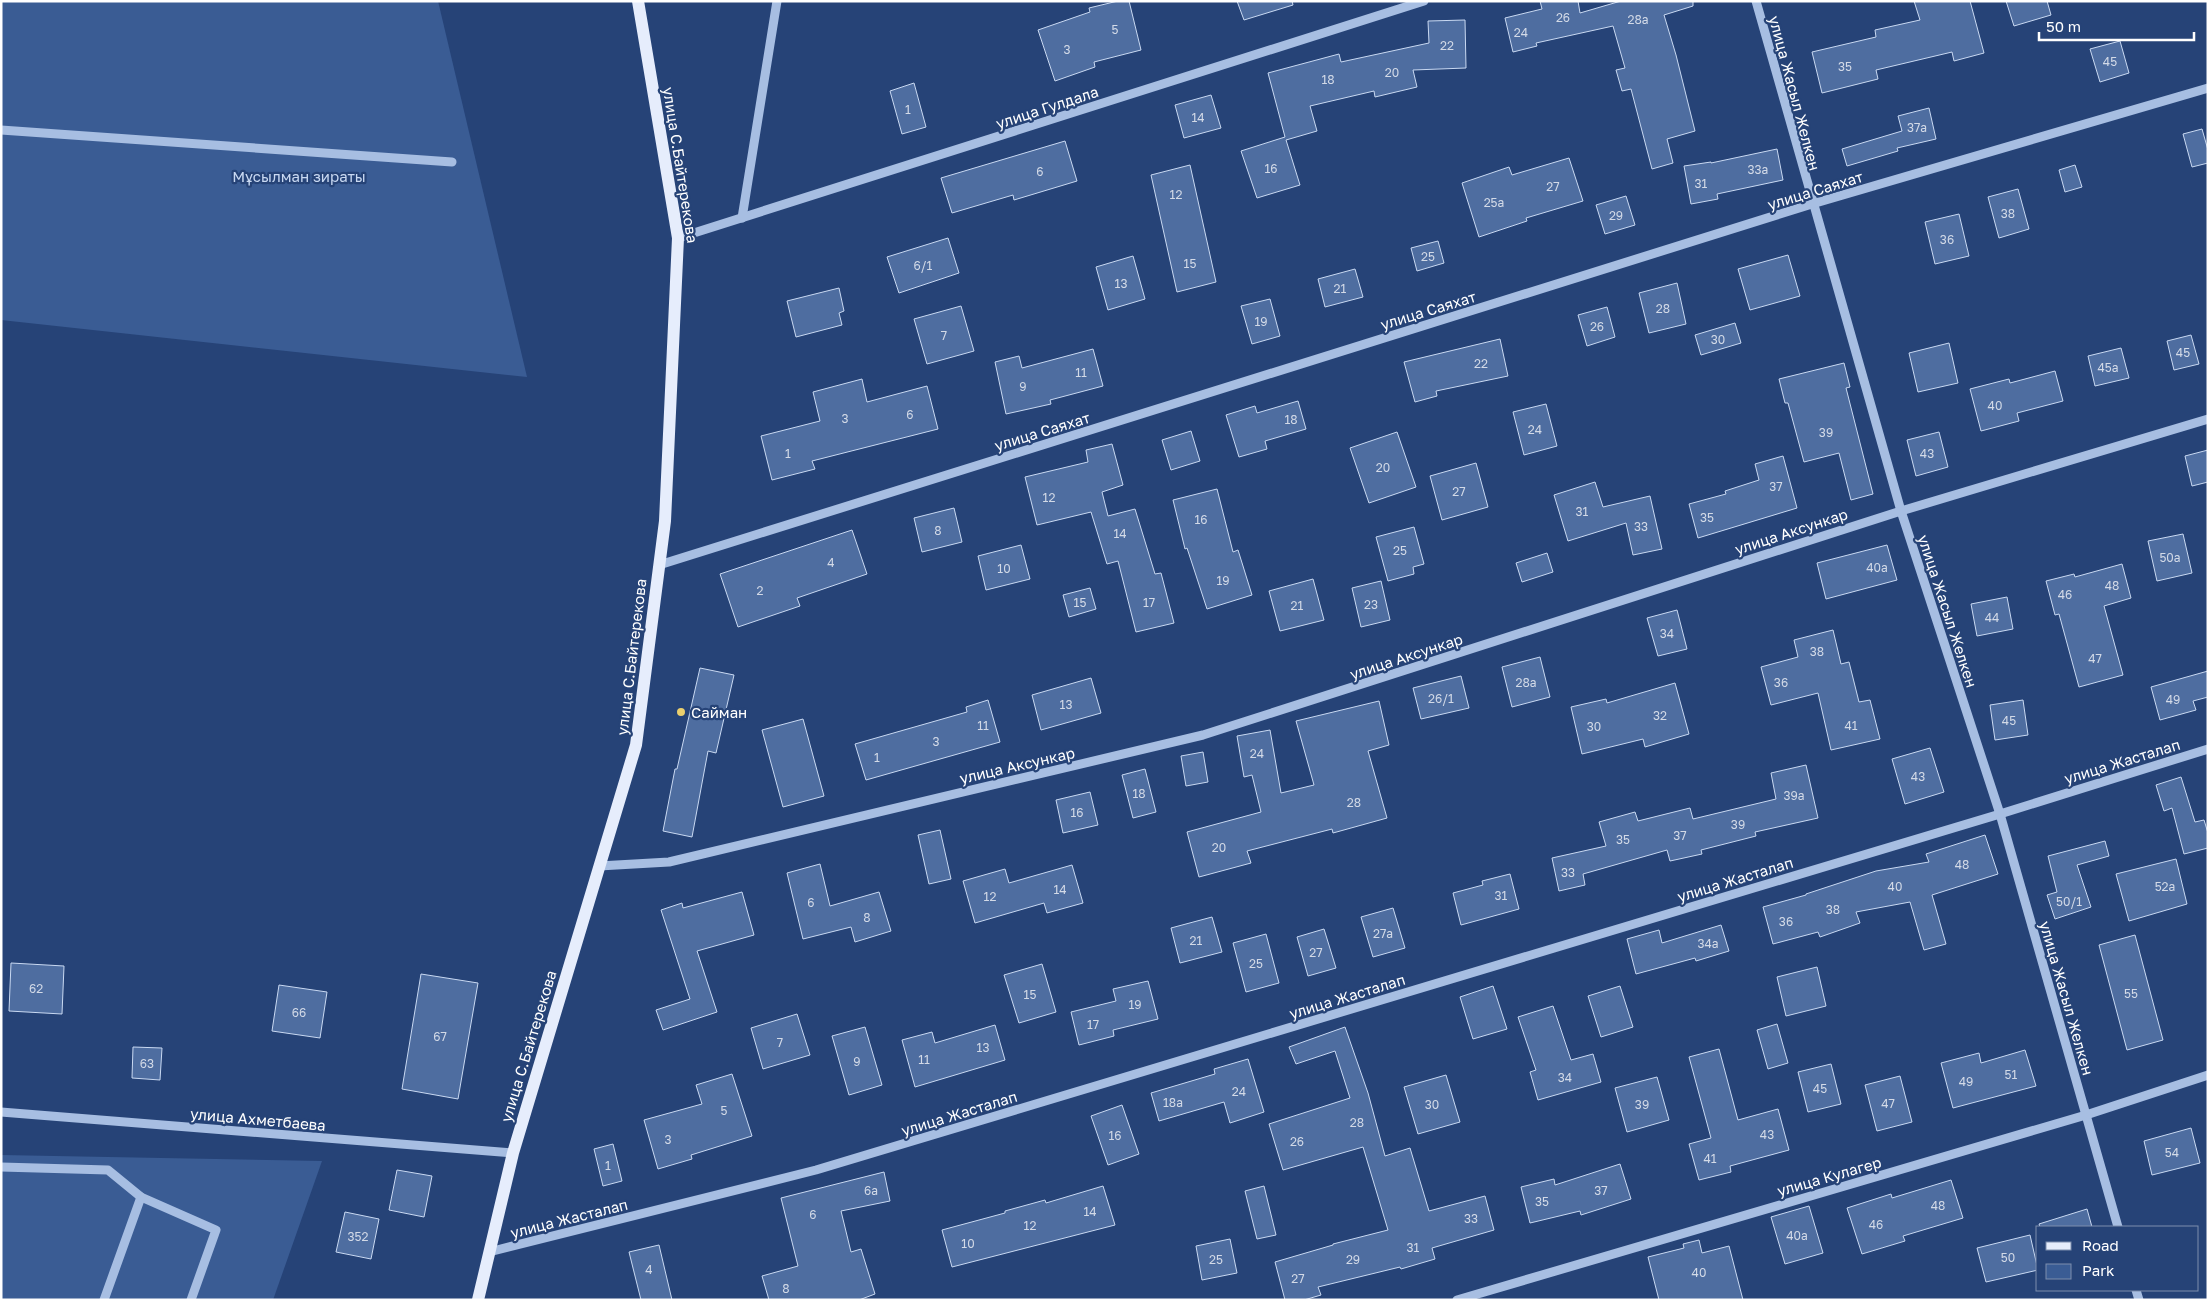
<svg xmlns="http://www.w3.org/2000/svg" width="2209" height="1301" viewBox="0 0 2209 1301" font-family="'Golos Text',sans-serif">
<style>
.green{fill:#3a5c94}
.building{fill:#4e6da0;stroke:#c9d9f2}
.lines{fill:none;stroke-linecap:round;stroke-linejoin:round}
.minor{stroke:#a7bee2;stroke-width:9}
.major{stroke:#e6edfc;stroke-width:12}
.poi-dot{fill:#ebcf6d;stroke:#264377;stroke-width:2}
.labels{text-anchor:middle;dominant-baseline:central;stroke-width:4.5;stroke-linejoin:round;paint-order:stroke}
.number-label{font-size:12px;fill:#d3dae7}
.street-label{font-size:15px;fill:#fff;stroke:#264377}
.park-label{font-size:15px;fill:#c9d9f2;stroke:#264377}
.poi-label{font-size:15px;fill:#fff;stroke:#264377;text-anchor:start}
</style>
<rect width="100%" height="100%" fill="#264377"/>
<g class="green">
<path d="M1 1H438L527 377 1 320Z"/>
<path d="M1 1155 322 1161 273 1300H1Z"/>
</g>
<g class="building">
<path d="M1118 1H1129L1141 50 1094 62 1095 67 1055 81 1038 30 1090 12 1089 8Z"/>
<path d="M1237 1H1292L1293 5 1244 20Z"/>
<path d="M1540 1H1578L1580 13 1621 1H1693V6L1664 15 1676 55 1695 131 1667 139 1673 163 1652 169 1631 89 1622 91 1616 70 1625 68 1613 26 1536 43 1537 46 1513 52 1505 18 1542 9Z"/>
<path d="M1914 1H1970L1984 53 1954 61 1952 52 1876 70 1878 79 1822 93 1812 52 1876 37 1875 30 1920 20Z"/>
<path d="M2006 1H2047L2051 15 2014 26Z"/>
<path d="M1465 20 1466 68 1413 70 1417 87 1375 97 1374 91 1310 106 1317 131 1286 140 1300 185 1257 198 1241 151 1285 137 1268 73 1339 54 1341 62 1429 43 1428 21Z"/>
<path d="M2120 41 2129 73 2100 82 2090 49Z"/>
<path d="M914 83 926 127 902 134 890 91Z"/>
<path d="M1211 95 1221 128 1184 138 1175 105Z"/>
<path d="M1929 108 1936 139 1897 148 1898 151 1847 166 1842 149 1902 131 1898 116Z"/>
<path d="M2202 129 2208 150V163L2192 167 2183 134Z"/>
<path d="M1065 141 1077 181 1014 200 1013 195 952 213 941 178Z"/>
<path d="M1777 149 1783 180 1717 194 1718 199 1691 204 1684 166 1711 162V163Z"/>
<path d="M1569 158 1583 201 1526 218 1527 221 1479 237 1462 183 1509 167 1512 175Z"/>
<path d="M1190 165 1216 282 1177 292 1151 175Z"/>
<path d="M2075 165 2082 187 2065 192 2059 170Z"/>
<path d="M2018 189 2029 229 1999 238 1988 197Z"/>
<path d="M1626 196 1635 225 1605 234 1596 205Z"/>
<path d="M1959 214 1969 256 1935 264 1925 222Z"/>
<path d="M948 238 959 273 899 293 887 257Z"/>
<path d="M1438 241 1444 263 1417 271 1411 248Z"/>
<path d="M1788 255 1800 296 1750 310 1738 269Z"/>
<path d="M1133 256 1145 299 1108 310 1096 267Z"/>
<path d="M1355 269 1363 297 1325 307 1318 279Z"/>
<path d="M1677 283 1686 324 1649 333 1639 293Z"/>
<path d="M839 288 844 311 839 313 842 325 796 337 787 301Z"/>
<path d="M1270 299 1280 336 1252 344 1241 306Z"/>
<path d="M961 306 974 351 927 364 914 319Z"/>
<path d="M1607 307 1615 337 1587 346 1578 315Z"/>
<path d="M1735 323 1741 343 1701 355 1695 335Z"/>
<path d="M2191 335 2199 364 2174 370 2167 341Z"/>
<path d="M1500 339 1508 376 1436 391 1437 396 1415 402 1404 362Z"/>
<path d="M1949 343 1958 383 1918 392 1909 353Z"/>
<path d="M2121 348 2129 378 2095 386 2088 356Z"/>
<path d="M1093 349 1103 386 1050 400 1051 404 1006 414 995 362 1019 356 1022 368Z"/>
<path d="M1844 363 1850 387 1846 388 1873 494 1851 500 1839 453 1804 462 1788 403H1785L1779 379Z"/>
<path d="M2055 371 2063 401 2017 413 2019 421 1981 431 1970 389 2009 379 2010 383Z"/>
<path d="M862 379 867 402 927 386 938 429 812 461 815 469 772 480 761 436 820 421 813 392Z"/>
<path d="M1298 401 1306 429 1265 441 1267 449 1239 457 1226 415 1255 406 1257 413Z"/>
<path d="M1546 404 1557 446 1524 455 1513 412Z"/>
<path d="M1191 431 1200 461 1171 470 1162 440Z"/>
<path d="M1397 432 1416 487 1369 503 1350 448Z"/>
<path d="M1939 432 1948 467 1916 476 1907 440Z"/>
<path d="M1112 444 1123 485 1102 492 1108 516 1135 509 1155 574 1161 573 1174 623 1136 632 1118 561 1107 564 1091 512 1037 525 1025 477 1088 462 1086 450Z"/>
<path d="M2208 450V482L2192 486 2185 456Z"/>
<path d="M1783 456 1797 508 1698 538 1689 504 1726 494 1725 491 1759 480 1755 464Z"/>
<path d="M1476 463 1488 507 1442 520 1430 476Z"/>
<path d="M1595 482 1603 507 1650 496 1662 549 1633 555 1626 523 1568 541 1554 495Z"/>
<path d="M1217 489 1233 552 1238 550 1252 595 1207 609 1187 548 1185 549 1173 500Z"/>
<path d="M954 508 962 542 922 552 914 518Z"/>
<path d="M1414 527 1424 564 1413 567 1414 574 1388 581 1376 537Z"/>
<path d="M852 530 867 574 797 598 800 606 738 627 720 574Z"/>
<path d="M2183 534 2192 573 2157 581 2148 541Z"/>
<path d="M1021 545 1030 579 986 590 978 556Z"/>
<path d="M1887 545 1897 580 1826 599 1817 563Z"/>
<path d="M1547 553 1553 572 1522 582 1516 563Z"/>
<path d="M2122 564 2131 598 2104 606 2123 675 2079 687 2059 614 2055 615 2046 581 2074 574 2075 577Z"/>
<path d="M1313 579 1324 620 1280 631 1269 591Z"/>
<path d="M1381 581 1390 620 1361 627 1352 588Z"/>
<path d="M1090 588 1096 609 1069 617 1063 595Z"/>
<path d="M2007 597 2013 629 1977 636 1971 604Z"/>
<path d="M1677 610 1687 649 1658 656 1647 618Z"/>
<path d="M1833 630 1841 664 1849 662 1859 702 1870 700 1880 739 1831 750 1818 693 1771 705 1761 667 1798 657 1794 640Z"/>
<path d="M1540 657 1550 697 1512 707 1502 667Z"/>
<path d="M700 668 734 675 716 753 708 751 692 837 663 831 675 769H677Z"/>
<path d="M2208 671V697L2193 701 2196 710 2160 720 2151 687Z"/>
<path d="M1461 676 1469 708 1421 719 1413 688Z"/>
<path d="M1091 678 1101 713 1041 730 1032 695Z"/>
<path d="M1675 683 1689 734 1645 747 1643 739 1582 754 1571 707 1606 699 1607 703Z"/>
<path d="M988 700 1000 742 866 780 855 744 967 712 966 707Z"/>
<path d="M2023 700 2028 735 1995 740 1990 705Z"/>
<path d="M1379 701 1389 745 1368 751 1387 818 1333 833 1332 829 1247 851 1251 863 1199 877 1187 832 1261 812 1252 775 1244 777 1237 736 1270 730 1281 793 1314 785 1296 721Z"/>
<path d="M803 719 824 796 783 807 762 730Z"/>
<path d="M1930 748 1944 792 1905 804 1892 759Z"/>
<path d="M1203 752 1208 782 1186 786 1181 756Z"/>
<path d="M1806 765 1818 818 1755 832 1756 836 1701 850 1702 854 1670 861 1667 850 1583 874 1585 885 1559 891 1552 858 1606 846 1599 822 1635 812 1638 821 1690 808 1693 819 1776 799 1771 773Z"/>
<path d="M1145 769 1156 812 1133 818 1122 775Z"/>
<path d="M2181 777 2195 822 2204 820 2208 833V848L2184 854 2172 808 2164 811 2156 785Z"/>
<path d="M1090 792 1098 825 1063 833 1056 800Z"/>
<path d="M940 830 951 879 929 884 918 835Z"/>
<path d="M1985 835 1998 874 1932 895 1946 944 1924 950 1910 902 1856 912 1860 923 1820 937 1818 932 1773 944 1763 907 1806 895V894L1876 871 1929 862 1926 854Z"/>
<path d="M2105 841 2109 856 2077 865 2091 907 2055 919 2047 895 2057 892 2048 856Z"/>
<path d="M2176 859 2187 904 2129 921 2116 874Z"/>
<path d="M820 864 830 906 879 892 891 931 855 942 851 927 803 939 787 873Z"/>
<path d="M1072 865 1083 903 1047 913 1044 903 975 923 963 881 1005 869 1009 883Z"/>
<path d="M1510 874 1519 909 1461 925 1453 893 1483 885 1482 881Z"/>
<path d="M742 892 754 935 697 951 717 1012 663 1030 656 1010 690 999 661 910 682 903 683 908Z"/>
<path d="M1393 908 1405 948 1373 957 1361 917Z"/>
<path d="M1212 917 1222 952 1180 963 1171 928Z"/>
<path d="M1721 925 1729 951 1696 961 1695 958 1636 974 1627 939 1659 930 1662 943Z"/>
<path d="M1324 929 1336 968 1308 976 1297 937Z"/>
<path d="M1266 934 1279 983 1246 992 1233 943Z"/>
<path d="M2135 935 2163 1040 2127 1050 2099 945Z"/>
<path d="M11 963 64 966 62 1014 9 1011Z"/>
<path d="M1042 964 1056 1012 1019 1023 1004 975Z"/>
<path d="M1817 967 1826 1006 1786 1016 1777 977Z"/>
<path d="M421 974 478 983 458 1099 402 1089Z"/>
<path d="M1148 981 1158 1019 1113 1030 1114 1036 1079 1045 1071 1012 1116 1001 1113 989Z"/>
<path d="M279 985 327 992 320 1038 272 1031Z"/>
<path d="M1493 986 1507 1029 1473 1039 1460 997Z"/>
<path d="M1620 986 1633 1027 1601 1037 1588 996Z"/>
<path d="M1553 1006 1571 1060 1593 1054 1601 1082 1538 1100 1530 1072 1536 1070 1518 1017Z"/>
<path d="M797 1014 810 1055 763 1069 751 1028Z"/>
<path d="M1777 1024 1788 1063 1768 1069 1757 1030Z"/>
<path d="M995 1025 1005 1060 915 1087 902 1040 932 1032 935 1043Z"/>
<path d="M865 1027 882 1085 849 1095 832 1036Z"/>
<path d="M1345 1027 1368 1093 1385 1156 1410 1148 1429 1211 1485 1196 1494 1230 1432 1248 1435 1259 1401 1269 1400 1267 1318 1287 1321 1295 1304 1300H1285L1275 1262 1333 1245V1244L1388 1230 1363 1147 1283 1170 1269 1124 1350 1098 1335 1051 1296 1064 1289 1047Z"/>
<path d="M133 1047 162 1048 160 1080 132 1078Z"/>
<path d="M1719 1049 1738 1120 1778 1109 1789 1150 1730 1166 1731 1172 1699 1180 1689 1144 1711 1138 1689 1057Z"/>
<path d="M2025 1050 2036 1086 1953 1108 1941 1063 1979 1053 1981 1063Z"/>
<path d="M1248 1059 1264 1112 1230 1123 1224 1102 1159 1121 1151 1093 1215 1074 1214 1069Z"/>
<path d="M1831 1064 1841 1104 1808 1112 1798 1072Z"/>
<path d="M732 1074 752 1136 691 1155 692 1159 658 1169 644 1120 702 1104 696 1085Z"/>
<path d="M1446 1075 1460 1122 1418 1134 1404 1087Z"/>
<path d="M1900 1076 1912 1122 1877 1131 1865 1085Z"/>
<path d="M1657 1077 1669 1120 1627 1132 1615 1088Z"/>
<path d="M1122 1105 1139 1154 1108 1165 1091 1116Z"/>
<path d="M2191 1128 2200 1163 2152 1175 2144 1141Z"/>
<path d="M613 1144 622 1181 603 1186 594 1149Z"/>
<path d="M1620 1164 1631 1199 1581 1215 1580 1211 1530 1223 1521 1187 1554 1179 1555 1185Z"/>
<path d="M397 1170 432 1176 424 1217 389 1210Z"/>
<path d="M884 1172 890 1201 841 1211 851 1252 861 1249 875 1294 859 1300H769L762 1276 798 1266 781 1198Z"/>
<path d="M1951 1180 1963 1218 1903 1236 1905 1241 1862 1254 1847 1208 1891 1194 1892 1198Z"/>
<path d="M1103 1186 1115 1225 952 1267 942 1230 1005 1213V1211L1045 1200 1046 1203Z"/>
<path d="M1264 1186 1276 1235 1257 1239 1245 1191Z"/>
<path d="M1809 1206 1823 1253 1785 1264 1771 1217Z"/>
<path d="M2087 1209 2092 1227H2040L2039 1224Z"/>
<path d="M345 1212 379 1219 371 1259 336 1252Z"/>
<path d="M2030 1235 2038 1270 1986 1282 1977 1248Z"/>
<path d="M1230 1239 1237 1273 1202 1280 1196 1246Z"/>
<path d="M1699 1240 1702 1253 1729 1246 1743 1300H1659L1648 1257 1684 1248 1683 1244Z"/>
<path d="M659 1245 672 1300H641L629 1252Z"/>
</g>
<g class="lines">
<g class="minor">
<path d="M1756 1 1901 511 2000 814 2118 1227"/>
<path d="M1 130 452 162"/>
<path d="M742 218 777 1"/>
<path d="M678 238 1424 1"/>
<path d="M659 565 1812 204 2208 88"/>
<path d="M599 866 669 862 1203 735 1901 511 2208 419"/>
<path d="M1 1112 513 1153"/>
<path d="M1 1167 108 1170 141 1197 216 1230 191 1300"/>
<path d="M489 1252 816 1170 2000 814 2208 749"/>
<path d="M2136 1290 2139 1300"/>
<path d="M104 1300 141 1197"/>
<path d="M1457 1300 2086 1115 2208 1075"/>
</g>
<path class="major" d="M478 1300 513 1153 636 745 665 521 678 238 638 1"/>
</g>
<circle class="poi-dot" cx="681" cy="712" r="5"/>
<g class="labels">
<g class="number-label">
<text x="1563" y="17">26</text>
<text x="1638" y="19">28а</text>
<text x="1115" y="29">5</text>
<text x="1521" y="32">24</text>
<text x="1447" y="45">22</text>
<text x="1067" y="49">3</text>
<text x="2110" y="61">45</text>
<text x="1845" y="66">35</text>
<text x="1392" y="72">20</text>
<text x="1328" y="79">18</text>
<text x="908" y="109">1</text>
<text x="1198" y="117">14</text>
<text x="1917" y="127">37а</text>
<text x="1271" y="168">16</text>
<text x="1758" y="169">33а</text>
<text x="1040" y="171">6</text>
<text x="1701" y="183">31</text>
<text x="1553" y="186">27</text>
<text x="1176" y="194">12</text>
<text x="1494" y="202">25а</text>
<text x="2008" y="213">38</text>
<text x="1616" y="215">29</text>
<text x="1947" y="239">36</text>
<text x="1428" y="256">25</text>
<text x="1190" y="263">15</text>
<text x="923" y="265">6/1</text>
<text x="1121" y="283">13</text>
<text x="1340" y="288">21</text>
<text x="1663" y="308">28</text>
<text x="1261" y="321">19</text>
<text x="1597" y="326">26</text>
<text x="944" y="335">7</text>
<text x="1718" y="339">30</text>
<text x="2183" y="352">45</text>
<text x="1481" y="363">22</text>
<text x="2108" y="367">45а</text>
<text x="1081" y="372">11</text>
<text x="1023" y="386">9</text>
<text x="1995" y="405">40</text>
<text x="910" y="414">6</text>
<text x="845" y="418">3</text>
<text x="1291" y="419">18</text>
<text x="1535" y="429">24</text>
<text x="1826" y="432">39</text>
<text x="788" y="453">1</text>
<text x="1927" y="453">43</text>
<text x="1383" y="467">20</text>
<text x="1776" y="486">37</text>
<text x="1459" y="491">27</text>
<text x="1049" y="497">12</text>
<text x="1582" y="511">31</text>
<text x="1707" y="517">35</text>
<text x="1201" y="519">16</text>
<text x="1641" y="526">33</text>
<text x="938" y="530">8</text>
<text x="1120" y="533">14</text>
<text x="1400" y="550">25</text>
<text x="2170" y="557">50а</text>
<text x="831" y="562">4</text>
<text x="1877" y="567">40а</text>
<text x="1004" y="568">10</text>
<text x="1223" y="580">19</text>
<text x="2112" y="585">48</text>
<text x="760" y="590">2</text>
<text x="2065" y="594">46</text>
<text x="1080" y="602">15</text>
<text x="1149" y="602">17</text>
<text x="1371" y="604">23</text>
<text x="1297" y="605">21</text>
<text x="1992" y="617">44</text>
<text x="1667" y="633">34</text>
<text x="1817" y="651">38</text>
<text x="2095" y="658">47</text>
<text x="1526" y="682">28а</text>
<text x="1781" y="682">36</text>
<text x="1441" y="698">26/1</text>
<text x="2173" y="699">49</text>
<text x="1066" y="704">13</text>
<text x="1660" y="715">32</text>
<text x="2009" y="720">45</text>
<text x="983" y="725">11</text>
<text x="1851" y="725">41</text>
<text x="1594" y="726">30</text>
<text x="936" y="741">3</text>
<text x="1257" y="753">24</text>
<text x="877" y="757">1</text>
<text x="1918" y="776">43</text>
<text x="1139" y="793">18</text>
<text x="1794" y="795">39а</text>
<text x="1354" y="802">28</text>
<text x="1077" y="812">16</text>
<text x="1738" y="824">39</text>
<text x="1680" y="835">37</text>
<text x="1623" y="839">35</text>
<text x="1219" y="847">20</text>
<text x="1962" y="864">48</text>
<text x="1568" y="872">33</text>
<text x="1895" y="886">40</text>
<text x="2165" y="886">52а</text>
<text x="1060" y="889">14</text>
<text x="1501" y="895">31</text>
<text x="990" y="896">12</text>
<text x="2069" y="901">50/1</text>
<text x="811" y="902">6</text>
<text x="1833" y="909">38</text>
<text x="867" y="917">8</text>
<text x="1786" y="921">36</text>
<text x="1383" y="933">27а</text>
<text x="1196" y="940">21</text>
<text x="1708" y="943">34а</text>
<text x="1316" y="952">27</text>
<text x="1256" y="963">25</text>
<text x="36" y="988">62</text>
<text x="2131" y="993">55</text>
<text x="1030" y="994">15</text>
<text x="1135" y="1004">19</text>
<text x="299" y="1012">66</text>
<text x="1093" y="1024">17</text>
<text x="440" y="1036">67</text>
<text x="780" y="1042">7</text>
<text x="983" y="1047">13</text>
<text x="924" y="1059">11</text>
<text x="857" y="1061">9</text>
<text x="147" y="1063">63</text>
<text x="2011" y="1074">51</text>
<text x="1565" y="1077">34</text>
<text x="1966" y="1081">49</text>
<text x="1820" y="1088">45</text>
<text x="1239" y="1091">24</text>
<text x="1173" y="1102">18а</text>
<text x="1888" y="1103">47</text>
<text x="1432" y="1104">30</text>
<text x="1642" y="1104">39</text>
<text x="724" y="1110">5</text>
<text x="1357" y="1122">28</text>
<text x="1767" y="1134">43</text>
<text x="1115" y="1135">16</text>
<text x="668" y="1139">3</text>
<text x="1297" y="1141">26</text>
<text x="2172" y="1152">54</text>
<text x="1710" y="1158">41</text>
<text x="608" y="1165">1</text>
<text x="871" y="1190">6а</text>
<text x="1601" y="1190">37</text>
<text x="1542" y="1201">35</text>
<text x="1938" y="1205">48</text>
<text x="1090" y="1211">14</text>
<text x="813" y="1214">6</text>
<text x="1471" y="1218">33</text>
<text x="1876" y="1224">46</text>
<text x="1030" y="1225">12</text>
<text x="1797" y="1235">40а</text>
<text x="358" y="1236">352</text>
<text x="968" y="1243">10</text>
<text x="1413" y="1247">31</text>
<text x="2008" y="1257">50</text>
<text x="1216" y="1259">25</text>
<text x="1353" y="1259">29</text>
<text x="649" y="1269">4</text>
<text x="1699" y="1272">40</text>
<text x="1298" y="1278">27</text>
<text x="786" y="1288">8</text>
</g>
<g class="street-label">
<text transform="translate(1795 93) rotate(75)">улица Жасыл Желкен</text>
<text transform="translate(1047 107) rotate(-18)">улица Гулдала</text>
<text transform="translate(681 165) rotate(81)">улица С.Байтерекова</text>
<text transform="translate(1815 190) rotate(-17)">улица Саяхат</text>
<text transform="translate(1428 310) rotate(-17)">улица Саяхат</text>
<text transform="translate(1042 431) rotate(-17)">улица Саяхат</text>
<text transform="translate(1791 531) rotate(-18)">улица Аксункар</text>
<text transform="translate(1948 611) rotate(72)">улица Жасыл Желкен</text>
<text transform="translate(1406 656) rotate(-18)">улица Аксункар</text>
<text transform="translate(631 657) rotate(-83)">улица С.Байтерекова</text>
<text transform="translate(2122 761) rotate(-17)">улица Жасталап</text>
<text transform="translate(1017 765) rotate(-13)">улица Аксункар</text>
<text transform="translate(1735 879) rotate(-17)">улица Жасталап</text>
<text transform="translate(1347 996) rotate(-17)">улица Жасталап</text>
<text transform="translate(2067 998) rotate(74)">улица Жасыл Желкен</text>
<text transform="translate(528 1046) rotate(-73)">улица С.Байтерекова</text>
<text transform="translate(959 1113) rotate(-17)">улица Жасталап</text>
<text transform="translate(258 1119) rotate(5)">улица Ахметбаева</text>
<text transform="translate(1829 1176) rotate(-16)">улица Кулагер</text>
<text transform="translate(569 1218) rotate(-14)">улица Жасталап</text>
</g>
<g class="park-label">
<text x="299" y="176">Мұсылман зираты</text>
</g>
<g class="poi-label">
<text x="691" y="712">Сайман</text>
</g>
</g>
<rect width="2209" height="1301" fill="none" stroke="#ffffff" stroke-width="5"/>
<rect x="2036" y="1226" width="162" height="65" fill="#264377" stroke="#7d8ead"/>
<rect x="2046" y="1242" width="25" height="8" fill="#e6edfc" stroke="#7d8ead"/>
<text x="2082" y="1251" font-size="15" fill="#ffffff">Road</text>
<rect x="2046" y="1264" width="25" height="15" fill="#3a5c94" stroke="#7d8ead"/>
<text x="2082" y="1276" font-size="15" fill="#ffffff">Park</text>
<path d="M2039 32v8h155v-8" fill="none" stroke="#ffffff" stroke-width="2.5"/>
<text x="2046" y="32" font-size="15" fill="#ffffff" stroke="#264377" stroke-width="4" paint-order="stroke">50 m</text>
</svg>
